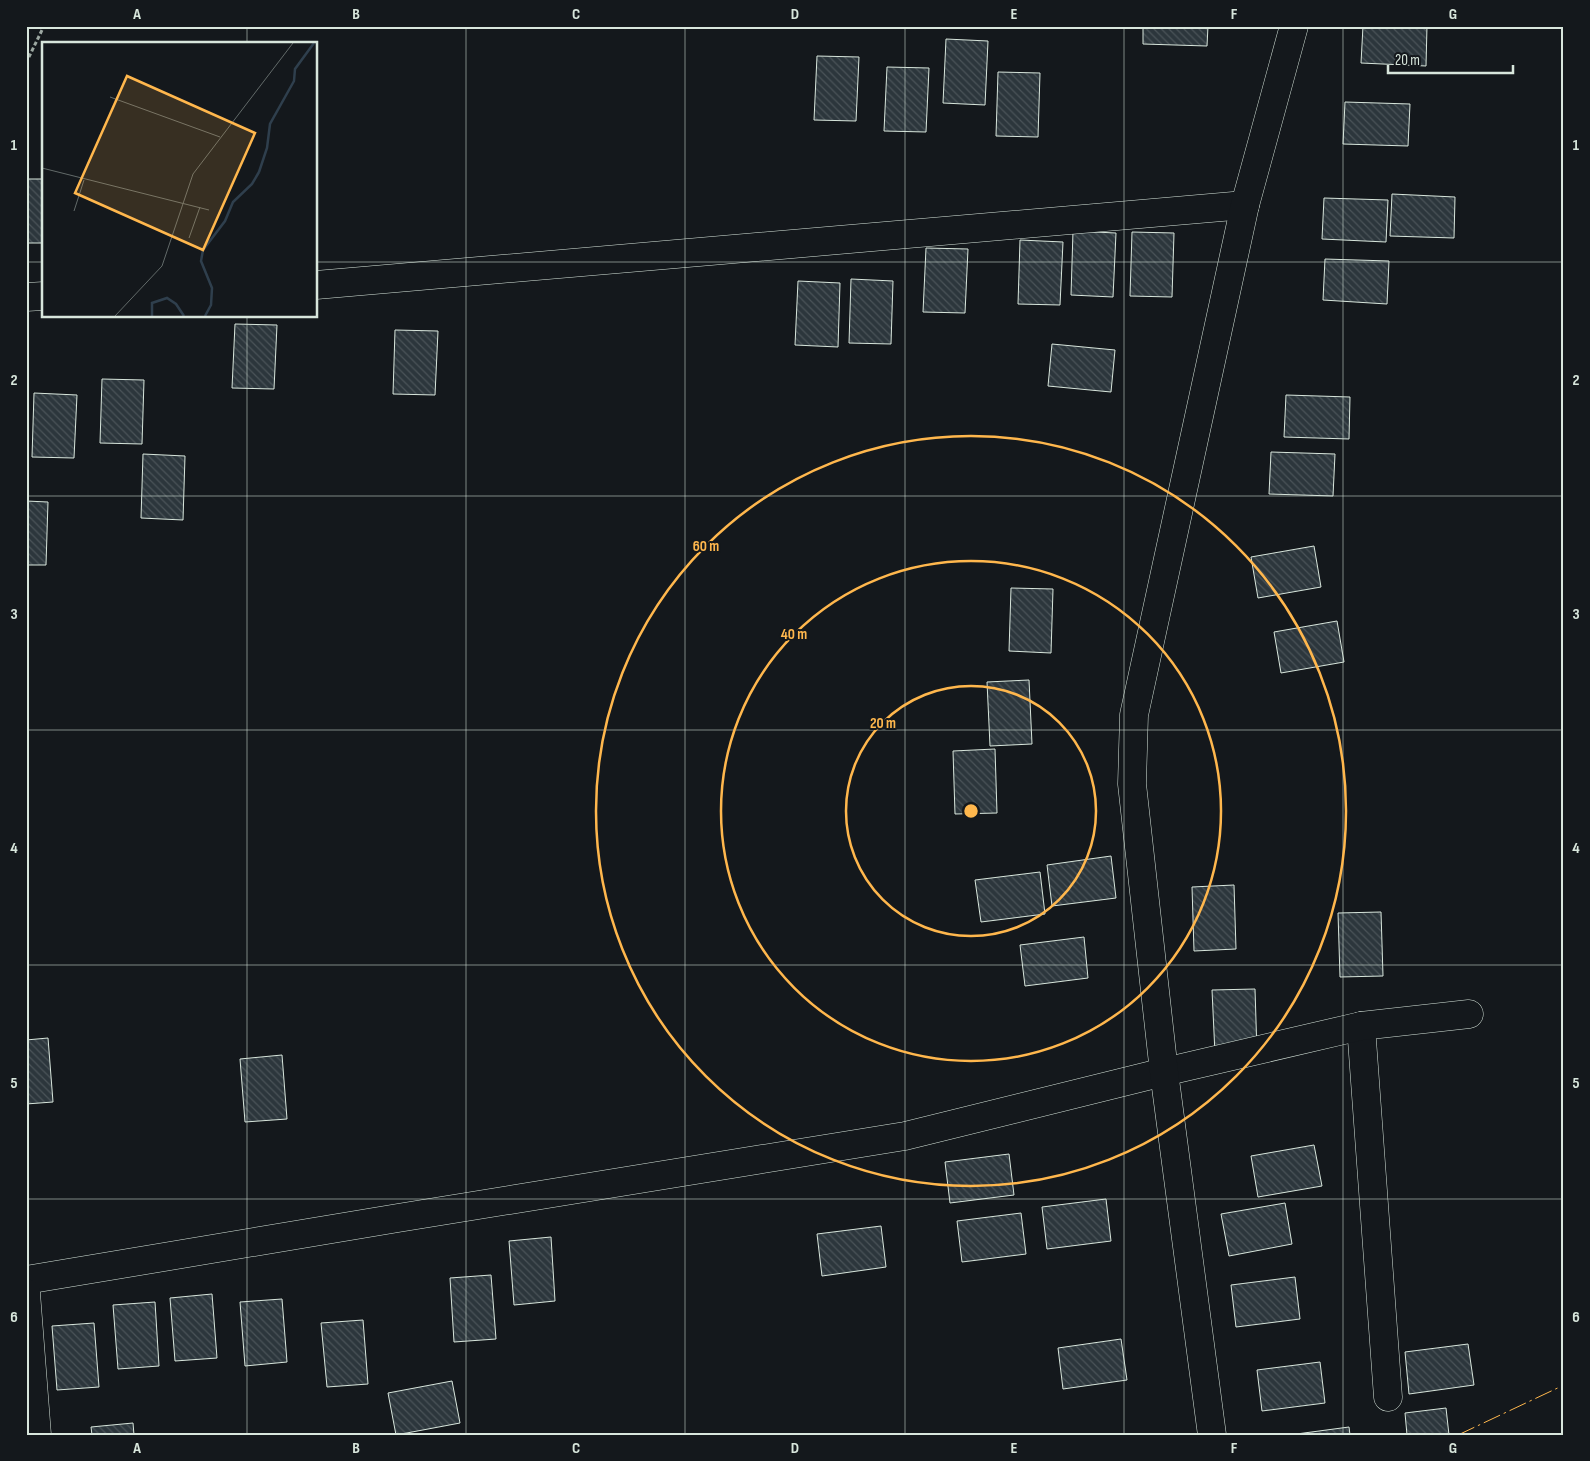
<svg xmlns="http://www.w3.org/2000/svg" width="1590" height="1461" viewBox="0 0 1590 1461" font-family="'Sofia Sans Condensed',sans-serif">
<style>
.building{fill:url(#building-back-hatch);stroke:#d8e6dc}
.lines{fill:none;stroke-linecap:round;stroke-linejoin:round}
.minor-casing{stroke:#d8e6dc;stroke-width:29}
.path{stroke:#9da8a2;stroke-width:3;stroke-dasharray:4 2.5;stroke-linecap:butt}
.minor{stroke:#14181c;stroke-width:28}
.power{stroke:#ffb74d;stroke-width:1;stroke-dasharray:18 4 2.5 4;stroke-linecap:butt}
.grid{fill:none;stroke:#d8e6dc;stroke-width:1;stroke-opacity:0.55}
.ring{fill:none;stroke:#ffb74d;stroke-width:2.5}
.inset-river{fill:none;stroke:#2f3f4d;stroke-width:2.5}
.inset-road{fill:none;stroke:#626a69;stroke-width:1}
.view{fill:#ffb74d;fill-opacity:0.15;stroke:#ffb74d;stroke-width:2.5}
.inset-edge{fill:none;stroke:#d8e6dc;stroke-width:2.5}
.centre{fill:#ffb74d;stroke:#14181c;stroke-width:2.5}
.ring-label{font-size:15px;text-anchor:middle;font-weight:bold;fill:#ffb74d;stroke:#14181c;stroke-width:4;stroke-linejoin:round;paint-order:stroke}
.neatline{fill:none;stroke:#d8e6dc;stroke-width:2}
.grid-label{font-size:16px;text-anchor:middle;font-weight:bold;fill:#d8e6dc}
</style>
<defs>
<pattern id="building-back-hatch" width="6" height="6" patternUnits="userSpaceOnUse" patternTransform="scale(1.25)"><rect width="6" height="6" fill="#2c363c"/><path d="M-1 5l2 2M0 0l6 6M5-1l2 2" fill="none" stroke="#4a5358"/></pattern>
</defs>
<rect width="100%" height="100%" fill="#14181c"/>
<g class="building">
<path d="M1143 26H1208L1207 46 1143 44Z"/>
<path d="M1363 26H1427L1426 66 1361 63Z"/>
<path d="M946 39 988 41 985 105 943 103Z"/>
<path d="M817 56 859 57 856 121 814 120Z"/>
<path d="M887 67 929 68 926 132 884 131Z"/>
<path d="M998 72 1040 73 1038 137 996 136Z"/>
<path d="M1345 102 1410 104 1408 146 1343 144Z"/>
<rect x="26" y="179" width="18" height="64"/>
<path d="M1392 194 1455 197 1454 238 1390 236Z"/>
<path d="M1324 198 1388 200 1386 242 1322 239Z"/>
<path d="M1073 231 1116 233 1113 297 1071 295Z"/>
<path d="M1132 232 1174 233 1172 297 1130 296Z"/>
<path d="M1020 240 1063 242 1060 305 1018 304Z"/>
<path d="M926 248 968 249 965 313 923 312Z"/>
<path d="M1325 259 1389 261 1387 304 1323 300Z"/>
<path d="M851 279 893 281 891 344 849 343Z"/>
<path d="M798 281 840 283 838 347 795 345Z"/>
<path d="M235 324 277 325 274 389 232 388Z"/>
<path d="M395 330 438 331 435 395 393 394Z"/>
<path d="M1052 344 1115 350 1111 392 1048 386Z"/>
<path d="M102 379 144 380 142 444 100 443Z"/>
<path d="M34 393 77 395 74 458 32 457Z"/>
<path d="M1286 395 1350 397 1349 439 1284 437Z"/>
<path d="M1271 452 1335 454 1333 496 1269 494Z"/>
<path d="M143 454 185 456 183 520 141 518Z"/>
<path d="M26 501 48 502 46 565H26Z"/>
<path d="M1314 546 1321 587 1258 598 1251 557Z"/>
<path d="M1011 588 1053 589 1051 653 1009 651Z"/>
<path d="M1337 621 1344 662 1281 673 1274 632Z"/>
<path d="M1029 680 1032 744 990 746 987 682Z"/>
<path d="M995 749 997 813 955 814 953 751Z"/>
<path d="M1111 856 1116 898 1052 906 1047 865Z"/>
<path d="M1040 872 1045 914 981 922 975 880Z"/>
<path d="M1234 885 1236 949 1194 951 1192 887Z"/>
<path d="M1381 912 1383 976 1340 977 1338 913Z"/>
<path d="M1084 937 1088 978 1025 986 1020 945Z"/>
<path d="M1255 989 1257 1053 1215 1054 1212 990Z"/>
<path d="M48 1038 53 1102 26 1104V1040Z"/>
<path d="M282 1055 287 1119 245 1122 240 1059Z"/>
<path d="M1314 1145 1322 1186 1258 1197 1251 1156Z"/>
<path d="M1009 1154 1014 1195 950 1203 945 1162Z"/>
<path d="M1106 1199 1111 1241 1047 1249 1042 1207Z"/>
<path d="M1285 1203 1292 1244 1229 1256 1221 1214Z"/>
<path d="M1021 1213 1026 1254 962 1262 957 1221Z"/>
<path d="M881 1226 886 1267 822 1276 817 1234Z"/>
<path d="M551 1237 555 1301 514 1305 509 1241Z"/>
<path d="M491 1275 496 1339 454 1342 450 1278Z"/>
<path d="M1295 1277 1300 1319 1236 1327 1231 1285Z"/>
<path d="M212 1294 217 1358 175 1361 170 1298Z"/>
<path d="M282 1299 287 1362 245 1366 240 1302Z"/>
<path d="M155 1302 159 1366 118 1369 113 1305Z"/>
<path d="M363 1320 368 1384 327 1387 321 1323Z"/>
<path d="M94 1323 99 1387 57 1390 52 1326Z"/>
<path d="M1121 1339 1127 1380 1063 1389 1058 1348Z"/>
<path d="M1468 1344 1474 1385 1409 1394 1405 1352Z"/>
<path d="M1320 1362 1325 1403 1262 1411 1257 1370Z"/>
<path d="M452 1381 460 1423 396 1435 388 1393Z"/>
<path d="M1446 1408 1449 1435H1407L1405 1413Z"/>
<path d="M133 1423 134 1435H92L91 1427Z"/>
<path d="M1349 1427 1350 1435H1289Z"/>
</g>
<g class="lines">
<defs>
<g id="minor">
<path d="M316 285 1245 205"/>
<path d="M26 297 44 296"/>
<path d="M1361 1026 1388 1397"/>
<path d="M26 1280 398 1218 905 1136 1164 1072 1361 1026 1469 1014"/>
<path d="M26 1293 37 1435"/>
<path d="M1212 1435 1164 1072 1132 784 1134 715 1245 205 1294 26"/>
</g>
</defs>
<use href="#minor" class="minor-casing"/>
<path class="path" d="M26 63 44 26"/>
<use href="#minor" class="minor"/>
<path class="power" d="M1458 1435 1564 1385"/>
</g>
<path class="grid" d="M247 26V44M466 26V1435M685 26V1435M905 26V1435M1124 26V1435M1343 26V1435M26 262H44M316 262H1564M247 316V1435M26 496H1564M26 730H1564M26 965H1564M26 1199H1564"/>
<g class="ring">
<circle cx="971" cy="811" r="125"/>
<circle cx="971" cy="811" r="250"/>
<circle cx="971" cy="811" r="375"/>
</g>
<g transform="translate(42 42)">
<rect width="275" height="275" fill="#14181c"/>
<path class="inset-river" d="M217 130 225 106 228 82 252 39 253 27 272 1M110 274V261L125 256 134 262 142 274M163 274 169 263 170 246 159 219 161 208 183 179 191 160 210 142 217 130"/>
<path class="inset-road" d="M68 55 178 95M0 126 167 168M32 169 42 138M147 196 158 165M73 274 120 224 151 132 251 1"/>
<path class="view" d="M85 34 213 91 161 208 33 151Z"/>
<rect width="275" height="275" class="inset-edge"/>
</g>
<circle cx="971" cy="811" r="8" class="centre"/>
<g class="ring-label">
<text x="706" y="551">60 m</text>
<text x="794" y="639">40 m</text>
<text x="883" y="728">20 m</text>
</g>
<rect width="1590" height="1461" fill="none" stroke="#14181c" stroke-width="55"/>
<path d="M1388 65v8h125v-8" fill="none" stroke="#d8e6dc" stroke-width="2.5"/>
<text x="1395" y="65" font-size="15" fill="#d8e6dc" stroke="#14181c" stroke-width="4" paint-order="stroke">20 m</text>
<rect x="28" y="28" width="1534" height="1406" class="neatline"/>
<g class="grid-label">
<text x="137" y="19">A</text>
<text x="356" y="19">B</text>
<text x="576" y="19">C</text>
<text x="795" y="19">D</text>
<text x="1014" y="19">E</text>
<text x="1234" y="19">F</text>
<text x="1453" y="19">G</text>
<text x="14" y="150">1</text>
<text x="1576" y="150">1</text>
<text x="14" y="385">2</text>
<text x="1576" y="385">2</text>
<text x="14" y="619">3</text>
<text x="1576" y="619">3</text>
<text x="14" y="853">4</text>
<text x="1576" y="853">4</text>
<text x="14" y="1088">5</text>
<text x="1576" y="1088">5</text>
<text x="14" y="1322">6</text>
<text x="1576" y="1322">6</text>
<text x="137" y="1453">A</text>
<text x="356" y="1453">B</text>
<text x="576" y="1453">C</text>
<text x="795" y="1453">D</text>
<text x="1014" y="1453">E</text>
<text x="1234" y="1453">F</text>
<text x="1453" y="1453">G</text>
</g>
</svg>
